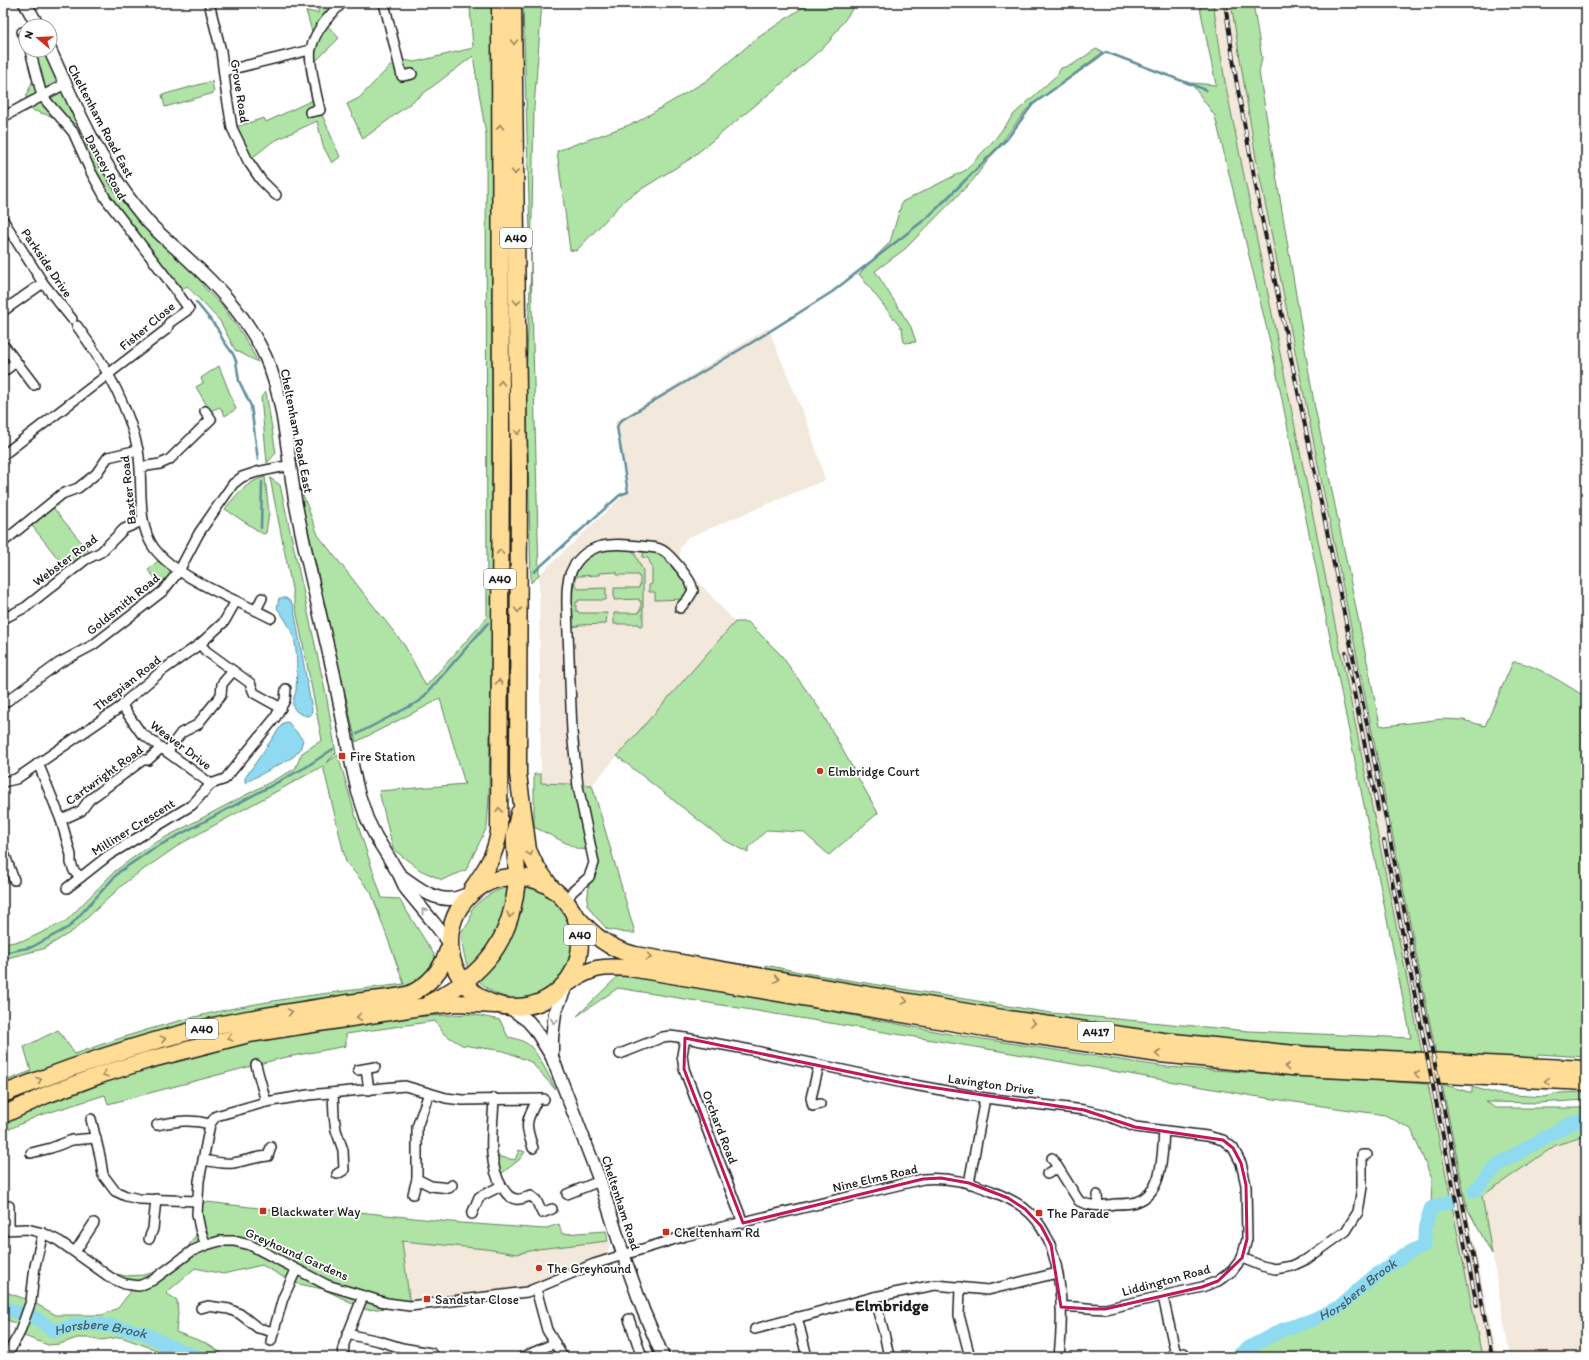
<svg xmlns="http://www.w3.org/2000/svg" width="1589" height="1360" viewBox="0 0 1589 1360" font-family="Itim,sans-serif">
<style>
.built{fill:#f2e8db}
.green{fill:#afe4a6;stroke:#668061}
.water{fill:#8fdaf0;stroke:#618e9b}
.lines{fill:none;stroke-linecap:round;stroke-linejoin:round}
.stream{stroke:#618e9b;stroke-width:2.5}
.river{stroke:#8fdaf0;stroke-width:14}
.street-casing{stroke:#1c1c1c;stroke-width:12}
.secondary-casing{stroke:#1c1c1c;stroke-width:15}
.highway-casing{stroke:#1c1c1c;stroke-width:19}
.street{stroke:#fff;stroke-width:9}
.secondary{stroke:#fff;stroke-width:12}
.highway{stroke:#ffdd96;stroke-width:16}
.rail-casing{stroke:#1c1c1c;stroke-width:4}
.rail{stroke:#fff;stroke-width:2.5;stroke-dasharray:8;stroke-linecap:butt}
.oneway{stroke:#99865f}
.oneway2{stroke:#999}
.marked{fill:none;stroke:#c2185b;stroke-width:3;stroke-linejoin:round}
.poi-dot{fill:#c8321e;stroke:#fff;stroke-width:1.5}
.labels{text-anchor:middle;dominant-baseline:central;stroke-width:3.5;stroke-linejoin:round;paint-order:stroke}
.shield{fill:#fff;stroke:#606060;stroke-width:1}
.shield-label{font-size:12px;font-weight:bold;fill:#1c1c1c}
.street-label{font-size:13px;fill:#1c1c1c;stroke:#fff}
.poi-label{font-size:13px;fill:#1c1c1c;stroke:#fff;text-anchor:start}
.water-label{font-size:14px;font-style:italic;fill:#445e66;stroke:#fff}
.district-label{font-size:17px;font-weight:bold;fill:#1c1c1c;stroke:#fff}
</style>
<rect width="100%" height="100%" fill="#fff"/>
<filter id="ink" filterUnits="userSpaceOnUse"><feTurbulence type="fractalNoise" baseFrequency=".025" numOctaves="2"/><feDisplacementMap in="SourceGraphic" scale="8" xChannelSelector="R" yChannelSelector="G"/><feConvolveMatrix kernelMatrix="1 2 1 2 8 2 1 2 1" color-interpolation-filters="sRGB"/></filter>
<g filter="url(#ink)">
<g class="built">
<path d="M1213 3H1231L1256 158 1497 1357H1482L1377 828 1225 82Z"/>
<path d="M768 328 810 430 825 480 687 538 680 548V562L735 622 592 785 541 783 539 575 630 489 615 422Z"/>
<path d="M1586 1136V1357H1510L1482 1196 1556 1145Z"/>
<path d="M402 1241 486 1249 517 1254 538 1249 608 1241 611 1243 608 1250 610 1260 536 1289 410 1306Z"/>
</g>
<g class="green">
<path d="M318 3H342L324 22 339 38 312 65 314 38 306 11 318 13Z"/>
<path d="M455 3H492V602L489 797 487 827 466 870 442 880 420 870 393 849 379 791 465 784 440 699 356 742 296 476 318 535 405 646 426 686 487 618 486 135 473 56 363 139 347 104 359 98 397 59 415 62 473 48 470 7 456 8Z"/>
<path d="M523 3H542L534 107 531 267 539 575 531 583 526 375 531 267Z"/>
<path d="M809 3H859L856 4 828 43 780 85 690 159 627 198 576 251 570 250 557 151 637 122 706 81 756 39Z"/>
<path d="M1199 3H1213L1225 82 1422 1053 1221 1040 1051 1020 767 972 765 965 805 973 1051 1013 1249 1031 1411 1038 1272 350 1215 116 1191 83 1216 85Z"/>
<path d="M1231 3H1253L1262 58 1259 72 1314 403 1380 725 1385 726 1442 719 1463 720 1485 726 1513 662C1531 661 1569 687 1586 697V1057L1538 1054 1537 1057 1541 1061 1436 1054 1365 696 1256 158Z"/>
<path d="M1096 49 1103 52 1026 110 973 180 905 249 875 271 911 327 916 342 904 343 902 329 859 274 890 242 902 202 966 170 995 139 1014 114 1057 75 1061 68 1072 65Z"/>
<path d="M30 50H50L122 190 205 275 203 286 224 308 243 335 258 362 235 350 220 321 187 286 181 290 106 199 60 119 22 107 36 72Z"/>
<path d="M212 81 214 93 165 107 162 95Z"/>
<path d="M317 98 320 110 340 157 332 163 323 146 317 121 272 142 248 161 232 128 264 118 266 122Z"/>
<path d="M219 366 236 409 225 416 220 407 210 411 196 387 203 383 201 378Z"/>
<path d="M266 392 276 453 267 463 261 397Z"/>
<path d="M265 477 269 513 266 533 263 534 225 509C237 494 246 482 265 477Z"/>
<path d="M270 478 280 485 327 699 336 753 326 763 338 755 361 835 382 898 399 899 435 956 431 973 406 990 256 1011 3 1088V1082L31 1071 24 1047 58 1030 75 1054C134 1032 194 1015 256 1004 305 995 355 990 404 984L371 892 346 862 323 766 182 843 127 881 73 931 43 949 3 959V944L26 940 66 921 115 871 149 846 295 769 302 753 322 740Z"/>
<path d="M51 505 90 553 68 571 29 522Z"/>
<path d="M624 547 633 550 643 571V626H639V624H614V613H639V610H641V601H639V599L614 600V588H639V586H640V577H639L638 575H617V572L599 573V575L578 576 577 577 575 578V586L577 587 578 589 606 588V600H578V602H576V611H578L579 613H607L606 624 579 625 578 626 573 627C573 595 566 564 603 550 609 548 617 548 624 547Z"/>
<path d="M645 551 658 552 689 586V589L684 599 655 600V592H649V585L652 584V567L648 558 642 557Z"/>
<path d="M158 561 173 571 161 585 148 570Z"/>
<path d="M735 622H748L781 655 819 708 878 813 829 855 803 832 767 830 748 848V853L724 840 617 756Z"/>
<path d="M534 774H541V783L592 785 635 933H626L607 929 595 916 587 905 592 850 578 849 534 827Z"/>
<path d="M511 886 500 930 469 971C464 957 461 945 462 930 469 925 472 918 471 910 484 896 493 891 511 886Z"/>
<path d="M521 886C526 887 532 888 536 890 561 900 581 930 573 958 570 969 562 978 555 986 541 988 546 991 536 995 515 1005 491 995 477 979Z"/>
<path d="M620 974 667 980 950 1034 1167 1067 1428 1084 1482 1357H1236L1250 1347 1282 1330 1312 1320 1339 1307 1372 1278 1404 1255 1424 1245 1425 1227 1431 1208 1432 1179 1411 1129 1385 1115 1253 1096 1017 1054 618 988 577 1016Z"/>
<path d="M471 1014 500 1020 508 1037C516 1038 525 1041 531 1047 538 1054 551 1079 555 1089L531 1062 504 1051 462 1045 444 1034 435 1021 346 1034V1046L282 1058 108 1104 105 1095 38 1116 3 1132V1120L104 1079 256 1038 408 1017Z"/>
<path d="M1442 1084 1472 1093V1087L1497 1094 1545 1097 1560 1093 1586 1092V1100L1538 1103 1486 1102 1496 1108H1586V1136L1556 1145 1482 1196 1492 1254 1467 1208Z"/>
<path d="M519 1150 525 1152 519 1160 501 1174 496 1156 515 1160Z"/>
<path d="M198 1201C244 1206 293 1214 340 1210L461 1223 544 1229 559 1224 562 1234 606 1231 608 1241 538 1249 517 1254 486 1249 402 1241 410 1306 367 1310 323 1289 294 1283 262 1265 223 1274 195 1268 166 1293 177 1300 178 1314 176 1332 206 1343 227 1357H176L121 1337 101 1340 91 1338H77L60 1344 48 1345 19 1334 21 1326 3 1318V1291L31 1301 56 1315H102L118 1308 131 1291 125 1284 98 1270 126 1276 144 1275 166 1269 179 1260 200 1229Z"/>
</g>
<g class="water">
<path d="M279 598H286L293 604 312 710 311 715 306 716C302 714 296 713 294 708 291 703 295 696 296 690 297 673 298 651 293 634 289 625 283 616 277 608Z"/>
<path d="M288 722 303 740 300 750 293 757 245 783V778L283 723Z"/>
</g>
<g class="lines">
<g class="stream">
<path d="M196 302 217 328 223 340 233 354 236 361 239 381 251 406 258 460"/>
<path d="M261 528 262 482"/>
<path d="M534 572 620 495 628 492 617 427 620 421 751 343 832 292 928 217 1007 139 1033 104 1106 52 1206 90"/>
<path d="M357 734 420 701 488 623"/>
<path d="M3 953 32 947 69 927 119 872 151 850 306 767 333 749"/>
</g>
<g class="river">
<path d="M1474 1191 1500 1163 1569 1124 1586 1120"/>
<path id="s1" d="M3 1306 9 1310 36 1318 53 1331 76 1325 95 1324 111 1326 144 1333 171 1347 200 1357"/>
<path id="s2" d="M1236 1357 1250 1347 1282 1330 1312 1320 1339 1307 1372 1278 1404 1255 1424 1245 1425 1227 1431 1208 1451 1201"/>
</g>
<defs>
<g id="street">
<path d="M209 3 221 51 226 91 232 128 248 161 261 180 276 195"/>
<path d="M384 3 402 76 412 74"/>
<path d="M22 32 26 40"/>
<path d="M30 50 42 96 73 132 91 172 106 199 176 290"/>
<path d="M224 71 310 50"/>
<path d="M310 112 320 110C317 98 308 59 311 49 315 30 329 16 342 3"/>
<path d="M3 117 65 84"/>
<path d="M3 220 43 283 72 319"/>
<path d="M3 311 43 283"/>
<path d="M77 326C105 364 128 404 138 450 144 481 135 522 154 548 176 578 237 600 271 618"/>
<path d="M5 347 34 385"/>
<path d="M3 372 16 362"/>
<path d="M3 455 167 329 169 323 189 309 179 295"/>
<path d="M141 467 160 464 169 460 211 419 205 411"/>
<path d="M3 542 62 494 78 488 96 474 108 457 138 450"/>
<path d="M256 610 262 598"/>
<path d="M3 619 26 607 85 560 101 552 124 529 142 521"/>
<path d="M200 644 206 651 250 683 254 693 281 708"/>
<path d="M3 704 59 663 93 645 163 591 179 571 199 533 233 484 242 477 257 472 291 465"/>
<path d="M122 706 141 733 211 784"/>
<path d="M167 752 181 733 197 725 221 695 222 684 233 671"/>
<path d="M38 763 61 820 71 855V863L74 871 81 877 109 855 192 805 211 784 225 779 275 718 285 700 286 689"/>
<path d="M3 782 16 779 122 706 127 700 163 670 200 644 224 622 236 601"/>
<path d="M61 820 81 811 89 800 143 760H148L161 748"/>
<path d="M3 850 14 880"/>
<path d="M67 888 81 877"/>
<path d="M566 902 572 892 589 877 594 863 578 786 572 732 567 608C567 597 566 584 570 574 583 543 610 542 639 546 646 547 654 547 660 549 668 551 686 575 690 582 692 585 692 588 693 591L688 599 680 608"/>
<path d="M685 1038 682 1055 684 1069 743 1223"/>
<path d="M620 1054 663 1037 670 1036 685 1038 751 1050 903 1083 985 1098 1084 1110 1103 1114 1135 1127 1207 1136 1223 1140 1233 1148 1241 1163 1246 1185 1247 1239 1242 1258"/>
<path d="M256 1065 266 1102"/>
<path d="M819 1065 811 1098 813 1106 820 1104"/>
<path d="M366 1069 369 1090"/>
<path d="M358 1070 375 1067"/>
<path d="M333 1093 334 1116 336 1130 343 1150 344 1170 337 1174"/>
<path d="M494 1098C493 1129 486 1160 502 1187 506 1193 509 1198 516 1199 521 1200 527 1197 531 1196L536 1200 542 1213 552 1209"/>
<path d="M91 1119 100 1156 103 1175 115 1191 126 1196 139 1199 198 1201"/>
<path d="M157 1125C176 1121 191 1119 210 1124"/>
<path d="M533 1148C525 1124 525 1123 537 1100"/>
<path d="M31 1153 51 1148 72 1140 96 1138"/>
<path d="M1052 1158 1079 1201C1090 1207 1102 1206 1115 1204 1121 1204 1130 1204 1136 1202 1164 1193 1162 1154 1164 1131"/>
<path d="M204 1160C213 1162 223 1164 233 1163 245 1161 256 1157 268 1156L271 1147"/>
<path d="M1047 1174 1058 1168"/>
<path d="M417 1179 431 1186 449 1188 452 1185"/>
<path d="M969 1183 985 1098"/>
<path d="M413 1194 417 1179V1127L429 1093"/>
<path d="M567 1194 600 1181"/>
<path d="M1097 1195 1098 1205"/>
<path d="M9 1206V1229"/>
<path d="M472 1214 479 1197 501 1186"/>
<path d="M3 1230 27 1229 43 1233 59 1241 111 1278 125 1284 139 1286 153 1280 192 1251 206 1245 220 1241H234L250 1245 327 1285 387 1303 410 1306 527 1292 594 1264 685 1236 923 1179C947 1177 967 1181 989 1190 1001 1195 1014 1200 1024 1208 1064 1238 1064 1312 1059 1357"/>
<path d="M149 1239 153 1229 156 1199"/>
<path d="M206 1245 200 1229 197 1214 199 1181 210 1124 216 1116 266 1102 308 1095 405 1086 446 1098 462 1100 544 1099"/>
<path d="M75 1252 94 1223"/>
<path d="M960 1287 959 1315 970 1357"/>
<path d="M536 1289 547 1330 563 1357"/>
<path d="M874 1297 884 1333 889 1357"/>
<path d="M1163 1297 1176 1355"/>
<path d="M1061 1307C1076 1306 1090 1309 1105 1309L1202 1287 1218 1281 1232 1271 1242 1258 1262 1266 1275 1269 1292 1266 1307 1259 1346 1231 1358 1212 1362 1187V1155H1367"/>
<path d="M201 1308 208 1306 229 1309 240 1314 258 1328 274 1332"/>
<path d="M797 1317 807 1357"/>
<path d="M629 1319 642 1357"/>
<path d="M755 1329 874 1297 935 1285 988 1290 1057 1273"/>
<path d="M347 1334 379 1341 402 1348 431 1353 434 1357"/>
<path d="M271 1341 283 1298 296 1270"/>
<path d="M1170 1356 1184 1353"/>
<path d="M6 1357 19 1334 31 1301 35 1266 43 1233"/>
<path d="M343 1357 344 1344 363 1296"/>
<path d="M523 1357 555 1343"/>
</g>
<g id="secondary">
<path d="M25 3 38 26"/>
<path d="M50 50C77 110 104 172 148 222 160 235 175 247 188 259 215 284 241 311 259 344 286 392 286 451 296 505 307 562 321 618 334 675 342 714 349 754 358 792L367 819 376 837 399 874 406 889 434 923 448 941"/>
<path d="M400 875C420 889 440 907 465 895"/>
<path d="M510 1008 528 1021 535 1029 552 1057 600 1181 623 1254 643 1310 663 1357"/>
<path d="M552 1056V1038L555 1013 566 986"/>
</g>
<g id="highway">
<path d="M513 3 519 473 518 774 528 850 535 865 553 890"/>
<circle cx="515" cy="942" r="65"/>
<path d="M472 889C486 869 495 856 499 832L501 436 500 3"/>
<path d="M576 916C593 935 609 949 635 955L1008 1019 1163 1041 1306 1055 1586 1069"/>
<path d="M568 983C592 967 601 966 630 968L1003 1031 1159 1054 1302 1068 1586 1082"/>
<path d="M431 1002C485 975 513 939 517 877 517 863 514 848 515 834 515 827 518 820 519 813"/>
<path d="M3 1094C82 1062 164 1034 248 1019 284 1013 320 1007 356 1002 369 1000 399 998 410 994 429 985 442 970 448 950"/>
<path d="M3 1115 46 1095 100 1075 148 1060 249 1034 421 1007 457 1003 495 1005"/>
</g>
</defs>
<use href="#street" class="street-casing"/>
<use href="#secondary" class="secondary-casing"/>
<use href="#highway" class="highway-casing"/>
<use href="#street" class="street"/>
<use href="#secondary" class="secondary"/>
<use href="#highway" class="highway"/>
<defs>
<g id="rail">
<path d="M1225 3 1236 79 1262 219 1364 709 1475 1265 1492 1357"/>
<path d="M1346 653 1378 810"/>
<path d="M1384 841 1477 1306"/>
</g>
</defs>
<use href="#rail" class="rail-casing"/>
<use href="#rail" class="rail"/>
</g>
<defs><path id="oneway-chevron" d="M-2-3.5L2.5 0L-2 3.5" fill="none" stroke-width="1.6" stroke-linecap="round" stroke-linejoin="round"/></defs>
<g class="oneway">
<use href="#oneway-chevron" transform="translate(514 42) rotate(89)"/>
<use href="#oneway-chevron" transform="translate(500 127) rotate(-90)"/>
<use href="#oneway-chevron" transform="translate(515 172) rotate(89)"/>
<use href="#oneway-chevron" transform="translate(517 302) rotate(89)"/>
<use href="#oneway-chevron" transform="translate(501 383) rotate(-90)"/>
<use href="#oneway-chevron" transform="translate(518 432) rotate(89)"/>
<use href="#oneway-chevron" transform="translate(500 552) rotate(-89)"/>
<use href="#oneway-chevron" transform="translate(518 610) rotate(90)"/>
<use href="#oneway-chevron" transform="translate(499 682) rotate(-90)"/>
<use href="#oneway-chevron" transform="translate(499 810) rotate(-90)"/>
<use href="#oneway-chevron" transform="translate(530 853) rotate(70)"/>
<use href="#oneway-chevron" transform="translate(510 915) rotate(105)"/>
<use href="#oneway-chevron" transform="translate(649 957) rotate(10)"/>
<use href="#oneway-chevron" transform="translate(777 979) rotate(10)"/>
<use href="#oneway-chevron" transform="translate(905 1001) rotate(10)"/>
<use href="#oneway-chevron" transform="translate(290 1012) rotate(-10)"/>
<use href="#oneway-chevron" transform="translate(359 1017) rotate(172)"/>
<use href="#oneway-chevron" transform="translate(1033 1023) rotate(9)"/>
<use href="#oneway-chevron" transform="translate(230 1038) rotate(166)"/>
<use href="#oneway-chevron" transform="translate(163 1039) rotate(-15)"/>
<use href="#oneway-chevron" transform="translate(1158 1054) rotate(-173)"/>
<use href="#oneway-chevron" transform="translate(1287 1067) rotate(-176)"/>
<use href="#oneway-chevron" transform="translate(105 1074) rotate(162)"/>
<use href="#oneway-chevron" transform="translate(1417 1074) rotate(-178)"/>
<use href="#oneway-chevron" transform="translate(39 1080) rotate(-20)"/>
<use href="#oneway-chevron" transform="translate(1547 1081) rotate(-177)"/>
</g>
<g class="oneway2">
<use href="#oneway-chevron" transform="translate(424 911) rotate(-131)"/>
<use href="#oneway-chevron" transform="translate(554 1021) rotate(100)"/>
</g>
</g>
<path class="marked" d="M685 1038 903 1083 1084 1110 1135 1127 1223 1140 1233 1148 1241 1163 1246 1185 1247 1239 1242 1258 1218 1281 1202 1287 1105 1309H1091L1061 1307 1051 1245 1041 1226 1025 1209 1008 1198 969 1183 941 1178 923 1179 743 1223 684 1069Z"/>
<g class="poi-dot">
<rect x="338" y="752" width="8" height="8" rx="2"/>
<circle cx="820" cy="771" r="4"/>
<rect x="259" y="1207" width="8" height="8" rx="2"/>
<rect x="1035" y="1209" width="8" height="8" rx="2"/>
<rect x="662" y="1228" width="8" height="8" rx="2"/>
<circle cx="539" cy="1268" r="4"/>
<rect x="423" y="1295" width="8" height="8" rx="2"/>
</g>
<g class="labels">
<g class="shield">
<rect x="500" y="228" width="32" height="20" rx="3"/>
<rect x="484" y="569" width="32" height="20" rx="3"/>
<rect x="564" y="925" width="32" height="20" rx="3"/>
<rect x="186" y="1019" width="32" height="20" rx="3"/>
<rect x="1078" y="1022" width="36" height="20" rx="3"/>
</g>
<g class="shield-label">
<text x="516" y="238">A40</text>
<text x="500" y="579">A40</text>
<text x="580" y="935">A40</text>
<text x="202" y="1029">A40</text>
<text x="1096" y="1032">A417</text>
</g>
<g class="street-label">
<text transform="translate(240 91) rotate(81)">Grove Road</text>
<text transform="translate(101 121) rotate(62)">Cheltenham Road East</text>
<text transform="translate(106 167) rotate(61)">Dancey Road</text>
<text transform="translate(47 263) rotate(56)">Parkside Drive</text>
<text transform="translate(147 326) rotate(-40)">Fisher Close</text>
<text transform="translate(297 431) rotate(79)">Cheltenham Road East</text>
<text transform="translate(128 490) rotate(-96)">Baxter Road</text>
<text transform="translate(65 560) rotate(-37)">Webster Road</text>
<text transform="translate(123 604) rotate(-39)">Goldsmith Road</text>
<text transform="translate(127 683) rotate(-38)">Thespian Road</text>
<text transform="translate(181 745) rotate(37)">Weaver Drive</text>
<text transform="translate(104 775) rotate(-36)">Cartwright Road</text>
<text transform="translate(133 827) rotate(-32)">Milliner Crescent</text>
<text transform="translate(991 1084) rotate(8)">Lavington Drive</text>
<text transform="translate(720 1127) rotate(69)">Orchard Road</text>
<text transform="translate(875 1178) rotate(-13)">Nine Elms Road</text>
<text transform="translate(621 1203) rotate(72)">Cheltenham Road</text>
<text transform="translate(297 1254) rotate(24)">Greyhound Gardens</text>
<text transform="translate(1166 1280) rotate(-15)">Liddington Road</text>
</g>
<g class="poi-label">
<text x="350" y="756">Fire Station</text>
<text x="828" y="771">Elmbridge Court</text>
<text x="271" y="1211">Blackwater Way</text>
<text x="1047" y="1213">The Parade</text>
<text x="674" y="1232">Cheltenham Rd</text>
<text x="547" y="1268">The Greyhound</text>
<text x="435" y="1299">Sandstar Close</text>
</g>
<g class="water-label">
<text stroke="none"><textPath href="#s2" startOffset="140">Horsbere Brook</textPath></text>
<text stroke="none"><textPath href="#s1" startOffset="105">Horsbere Brook</textPath></text>
</g>
<g class="district-label">
<text x="892" y="1305">Elmbridge</text>
</g>
</g>
<rect width="1589" height="1360" fill="none" stroke="#fff" stroke-width="16"/>
<rect x="8" y="8" width="1573" height="1344" fill="none" stroke="#1c1c1c" stroke-width="1.5" filter="url(#ink)"/>
<g transform="translate(38 38) rotate(289)"><circle r="19" fill="#ffffff" stroke="#a4a4a4"/>
<path d="M0-3L7 15L0 10L-7 15Z" fill="#c8321e"/>
<text y="-6" font-size="11" font-weight="bold" text-anchor="middle" fill="#1c1c1c">N</text>
</g>
</svg>
